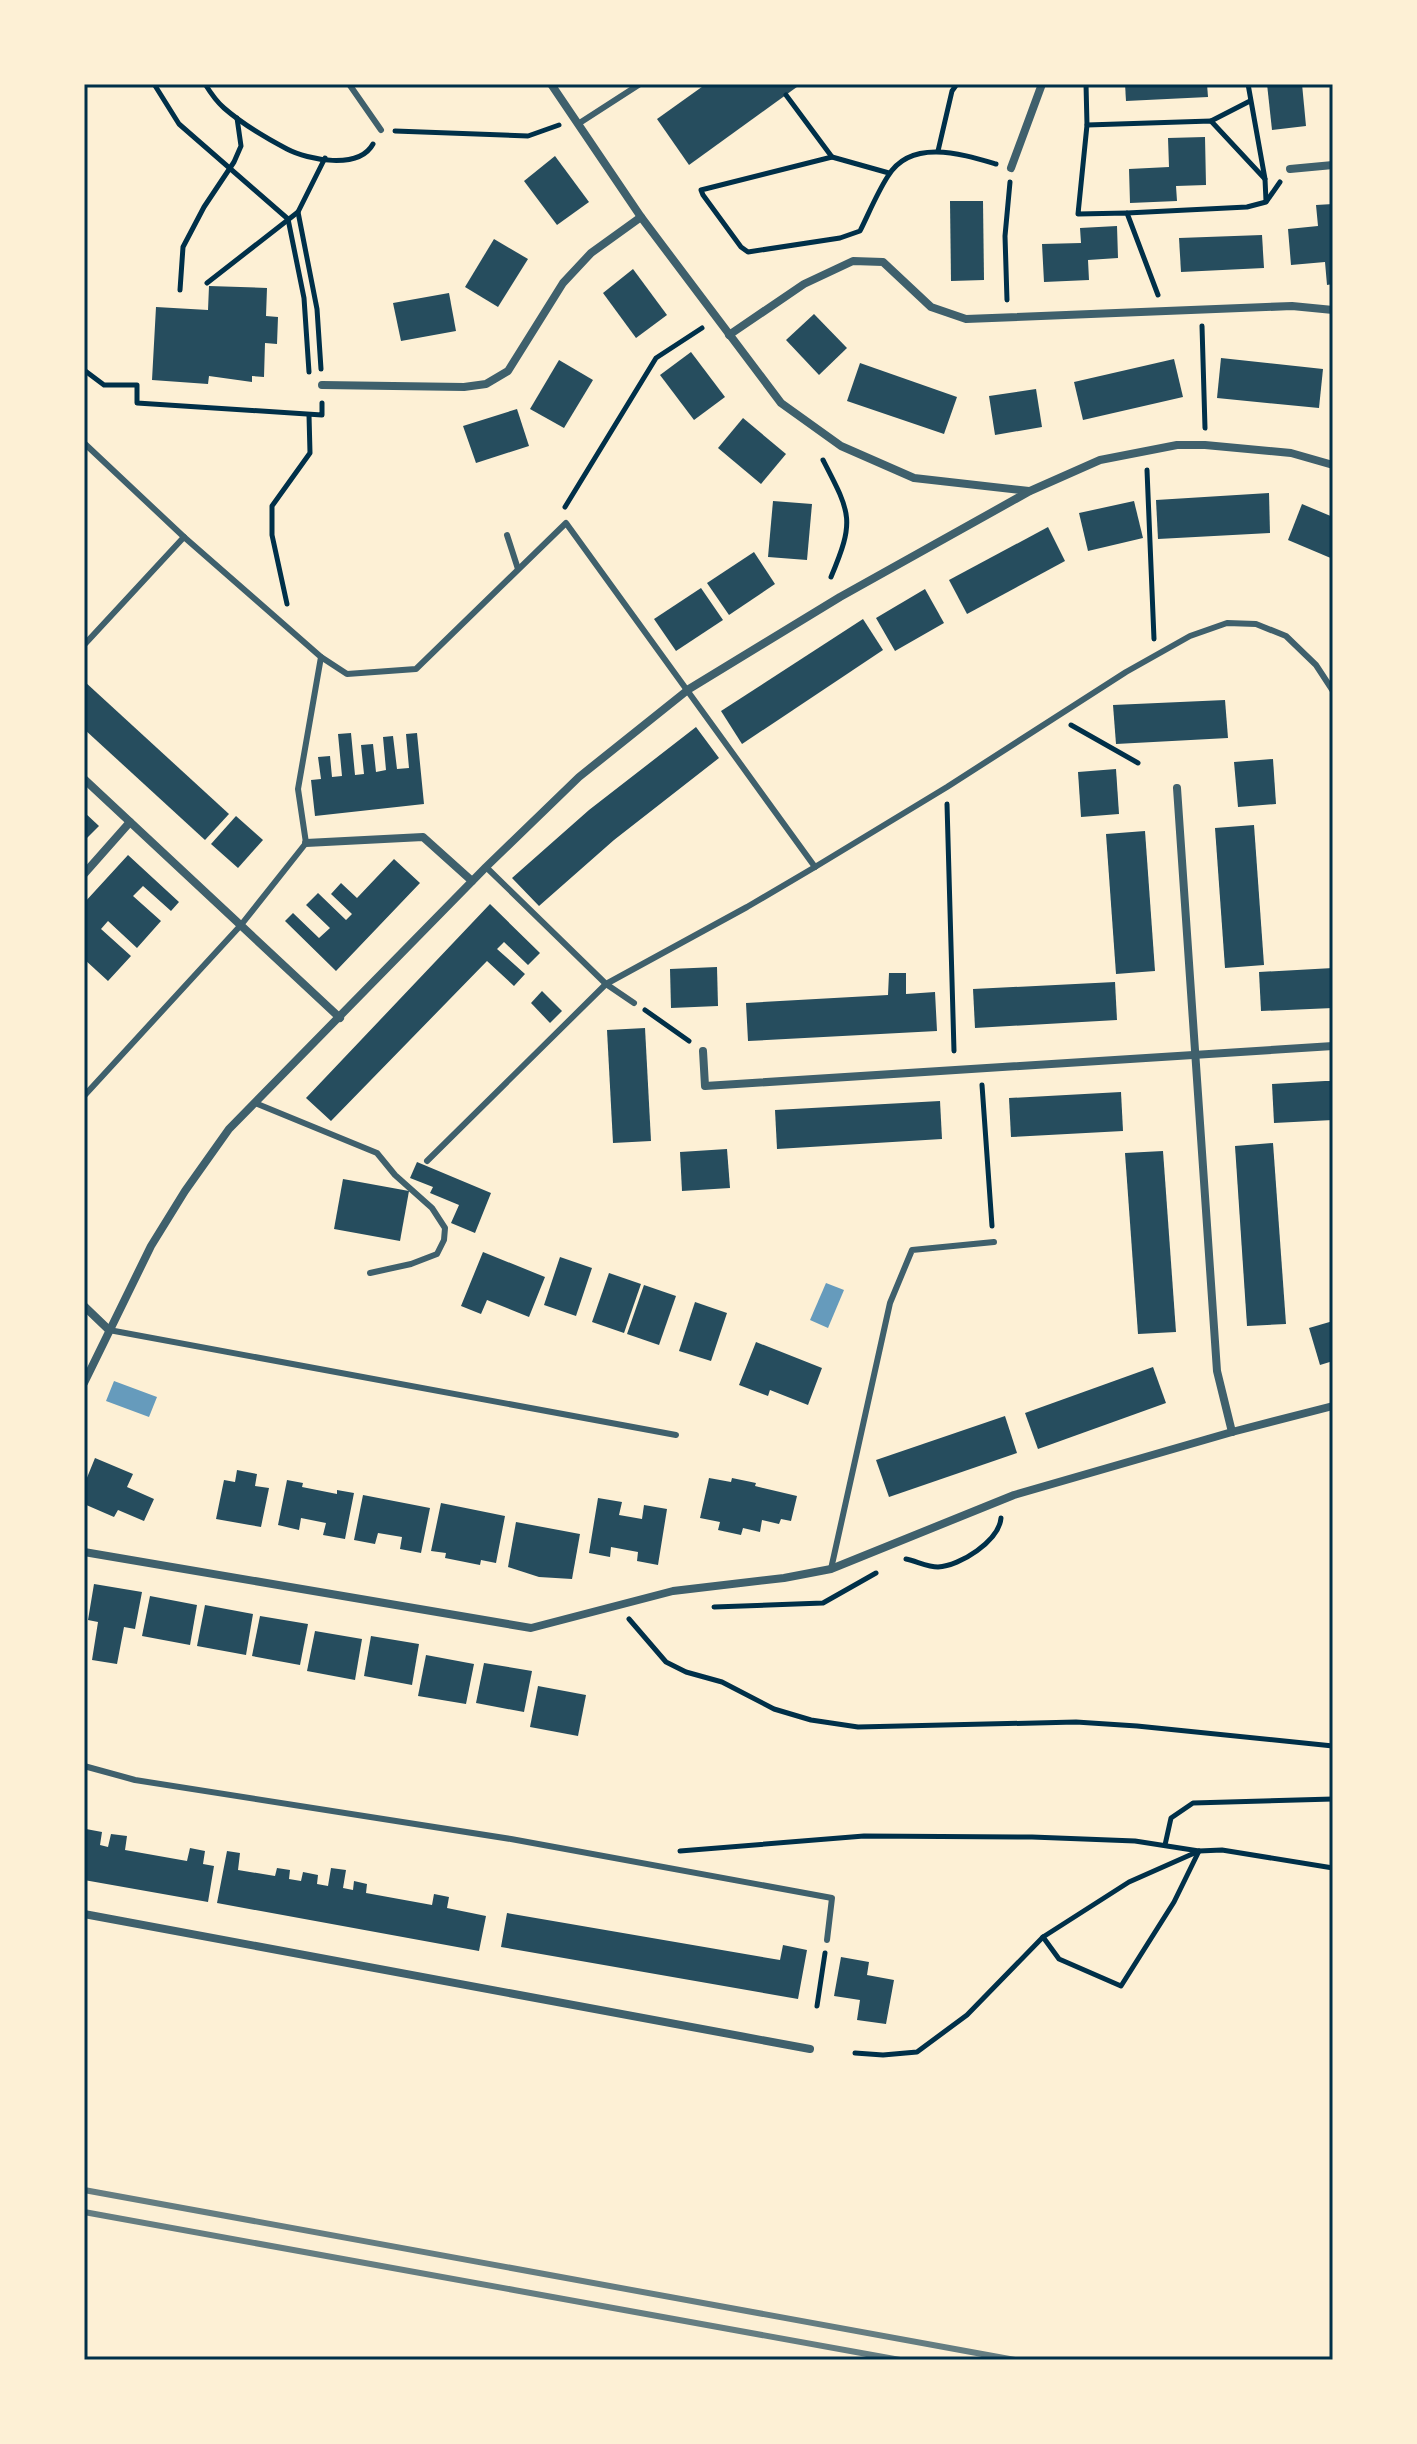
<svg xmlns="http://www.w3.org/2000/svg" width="1417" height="2444" viewBox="0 0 1417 2444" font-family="'IBM Plex Sans',sans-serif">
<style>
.water{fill:#669bbc}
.building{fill:#264d5e}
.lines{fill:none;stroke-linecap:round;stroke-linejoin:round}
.path{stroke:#003049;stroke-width:5}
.service{stroke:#3f606c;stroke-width:6}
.minor{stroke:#3f606c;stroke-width:8}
.rail{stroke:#657d81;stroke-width:6}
.neatline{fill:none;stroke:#003049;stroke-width:3}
</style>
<rect width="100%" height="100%" fill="#fdf0d5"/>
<g class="water">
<path d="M826 1283 844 1290 828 1328 810 1320Z"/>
<path d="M114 1381 157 1397 149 1417 106 1401Z"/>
</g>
<g class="building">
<path d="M706 84H801L689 165 657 119Z"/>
<path d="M1125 84H1207L1208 97 1126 101Z"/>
<path d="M1267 84H1302L1306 126 1272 130Z"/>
<path d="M1205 137 1206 185 1176 186 1177 201 1130 203 1129 169 1169 167 1168 138Z"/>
<path d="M555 156 589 202 557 225 524 181Z"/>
<path d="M950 201H983L984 280 951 281Z"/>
<path d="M1333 204V284L1327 285 1325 262 1291 265 1288 229 1318 226 1316 205Z"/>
<path d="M1117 226 1118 258 1088 260 1089 280 1044 282 1042 244 1081 243 1080 228Z"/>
<path d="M1262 235 1264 268 1181 272 1179 238Z"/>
<path d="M494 239 528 259 498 307 465 287Z"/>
<path d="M633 269 667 315 636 338 603 293Z"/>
<path d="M209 286 267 288 266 316 278 317 277 344 265 343 264 377 252 376V382L209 376 208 384 152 380 156 307 208 310Z"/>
<path d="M449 293 456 331 401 341 393 303Z"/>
<path d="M814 314 847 348 819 375 786 340Z"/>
<path d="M691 352 725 397 694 420 660 375Z"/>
<path d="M1221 358 1323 369 1319 408 1217 398Z"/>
<path d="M1174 359 1183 397 1083 420 1074 382Z"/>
<path d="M559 360 593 380 564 428 530 409Z"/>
<path d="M860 363 957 397 944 434 847 401Z"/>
<path d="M1036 389 1042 427 995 435 989 396Z"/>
<path d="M517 409 529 446 476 463 463 426Z"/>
<path d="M743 418 786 454 761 484 718 448Z"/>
<path d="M1269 493 1270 533 1158 539 1156 500Z"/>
<path d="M773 501 812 504 807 560 768 557Z"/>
<path d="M1134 501 1143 538 1088 551 1079 513Z"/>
<path d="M1302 504 1333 517V559L1288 540Z"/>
<path d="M1048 527 1065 561 967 614 949 580Z"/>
<path d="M754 552 775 584 729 615 707 583Z"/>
<path d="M701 588 723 620 676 651 654 619Z"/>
<path d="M925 589 944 623 895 651 876 618Z"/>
<path d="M863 619 883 650 742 744 721 711Z"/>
<path d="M84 681 229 814 205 840 84 729Z"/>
<path d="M1225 700 1228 738 1116 744 1113 705Z"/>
<path d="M696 727 719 758 614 840 539 906 512 878 589 810Z"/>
<path d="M351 733 355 775 364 774 361 745 373 744 376 772 386 770 383 737 393 736 397 769 409 768 406 734 417 733 424 804 315 816 311 780 321 779 318 757 330 756 332 777 342 776 338 734Z"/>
<path d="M1273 759 1276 804 1238 807 1234 762Z"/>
<path d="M1116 769 1119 814 1081 817 1078 772Z"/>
<path d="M84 812 99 826 84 841Z"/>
<path d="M236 816 263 840 238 868 211 844Z"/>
<path d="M1254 825 1264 965 1225 968 1215 828Z"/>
<path d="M1145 831 1155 971 1116 974 1106 834Z"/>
<path d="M128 855 179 902 171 911 143 886 133 896 161 921 137 948 108 921 101 929 131 956 108 981 84 959V903Z"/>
<path d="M394 859 420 883 336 971 285 921 293 913 319 938 330 928 306 905 318 893 346 920 352 914 331 894 341 883 357 898Z"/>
<path d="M490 904 540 953 528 965 504 942 497 949 525 974 514 986 487 961 331 1121 306 1098Z"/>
<path d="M717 967 718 1006 671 1008 670 969Z"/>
<path d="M1333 968V1008L1261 1011 1259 972Z"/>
<path d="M889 973H906V994L935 992 937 1031 748 1041 746 1003 888 995Z"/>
<path d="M1115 982 1117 1020 975 1028 973 989Z"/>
<path d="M542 991 562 1011 550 1023 531 1003Z"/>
<path d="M645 1028 651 1141 613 1143 607 1030Z"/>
<path d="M1325 1081H1333V1120L1274 1123 1272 1084Z"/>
<path d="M1121 1092 1123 1131 1011 1137 1009 1098Z"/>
<path d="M940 1101 942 1139 777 1149 775 1110Z"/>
<path d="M1273 1143 1286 1324 1247 1326 1235 1146Z"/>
<path d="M727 1149 730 1188 682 1191 680 1152Z"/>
<path d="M1163 1151 1176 1332 1138 1334 1125 1153Z"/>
<path d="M417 1162 491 1193 475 1233 451 1223 459 1205 430 1193 433 1187 410 1178Z"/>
<path d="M343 1179 409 1191 400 1241 334 1229Z"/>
<path d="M483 1252 545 1277 529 1317 487 1300 481 1314 461 1306Z"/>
<path d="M560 1257 592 1268 576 1316 544 1305Z"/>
<path d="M609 1273 641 1284 624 1333 592 1322Z"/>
<path d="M644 1285 676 1296 659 1345 627 1334Z"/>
<path d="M695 1302 727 1313 711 1361 679 1351Z"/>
<path d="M1333 1321V1361L1320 1365 1309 1328Z"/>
<path d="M756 1342 822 1368 808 1405 770 1390 768 1396 739 1385Z"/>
<path d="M1153 1367 1166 1403 1038 1449 1025 1413Z"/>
<path d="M1005 1416 1017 1453 889 1497 876 1460Z"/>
<path d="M95 1458 133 1474 127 1487 154 1499 144 1521 118 1510 114 1517 84 1504V1485Z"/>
<path d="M237 1470 257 1474 255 1486 269 1488 261 1527 216 1519 224 1480 235 1482Z"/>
<path d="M709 1478 731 1482 732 1478 756 1483 755 1486 797 1496 791 1521 781 1519 779 1524 762 1520 760 1532 743 1528 741 1535 718 1530 720 1522 700 1518Z"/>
<path d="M287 1480 303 1483 302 1487 337 1494V1490L354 1493 345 1539 323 1535 326 1523 301 1518 299 1530 278 1525Z"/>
<path d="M363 1495 430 1508 421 1553 400 1549 402 1537 378 1533 375 1544 354 1540Z"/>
<path d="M598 1498 622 1502 619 1515 642 1519 644 1505 667 1509 658 1565 637 1561 638 1552 611 1547 610 1557 589 1553Z"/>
<path d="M441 1503 505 1516 496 1563 481 1560 480 1565 445 1558 446 1553 431 1551Z"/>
<path d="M516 1522 580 1534 572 1579 539 1577 508 1567Z"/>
<path d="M94 1584 142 1592 135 1629 124 1627 117 1664 92 1660 98 1622 88 1620Z"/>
<path d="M150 1596 197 1605 190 1645 142 1636Z"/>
<path d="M205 1605 253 1614 246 1655 197 1646Z"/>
<path d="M260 1616 308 1624 300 1665 252 1656Z"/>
<path d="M315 1631 362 1639 355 1680 307 1671Z"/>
<path d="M371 1636 419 1644 412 1685 364 1676Z"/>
<path d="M426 1655 474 1664 466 1704 418 1696Z"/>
<path d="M484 1663 532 1671 524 1712 476 1703Z"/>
<path d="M538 1686 586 1695 578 1736 530 1727Z"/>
<path d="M86 1829 102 1832 100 1845 108 1847 111 1834 127 1836 125 1850 187 1861 190 1848 205 1851 203 1864 214 1866 208 1902 84 1880Z"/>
<path d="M227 1851 240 1853 238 1870 275 1876 277 1868 290 1870 289 1879 301 1881 303 1872 318 1875 317 1884 328 1886 331 1868 346 1870 343 1888 353 1890 354 1881 367 1884 366 1893 432 1905 434 1894 449 1897 447 1908 486 1916 479 1951 217 1903Z"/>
<path d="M507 1913 780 1960 783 1945 807 1950 798 1999 501 1947Z"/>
<path d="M841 1957 869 1962 867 1975 894 1980 886 2024 857 2020 860 2000 834 1996Z"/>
</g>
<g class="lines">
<g class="path">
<path d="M154 84 179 124 288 219 304 298 309 372"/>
<path d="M205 84C210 92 217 102 224 108 240 122 268 139 287 149 308 160 359 170 373 144"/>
<path d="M1086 84 1087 125 1078 214 1127 213 1158 295"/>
<path d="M1248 84 1265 179 1266 201"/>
<path d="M786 95 832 157"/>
<path d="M1211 121 1250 101"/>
<path d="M1087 125 1211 121 1265 179"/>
<path d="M395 131 528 136 559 125"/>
<path d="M938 151 952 91 957 84"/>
<path d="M889 173 832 157 701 190 703 195 741 247 748 252 840 238 860 231C869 213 877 193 888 176 911 138 962 154 996 164"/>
<path d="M1127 213 1247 207 1266 202 1280 182"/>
<path d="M207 283 298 212"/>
<path d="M180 290 183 247 204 207 234 162 241 146 237 118"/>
<path d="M1007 300 1005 236 1010 182"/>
<path d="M1202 326 1205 428"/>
<path d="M321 369 317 309 298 212 325 158"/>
<path d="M84 370 104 385H137V403L322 415V403"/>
<path d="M823 460C851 514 855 520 831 577"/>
<path d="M1147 470 1154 639"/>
<path d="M565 507 656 358 702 328"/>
<path d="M287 604 272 535V506L310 453 309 415"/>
<path d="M1071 725 1138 763"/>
<path d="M947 804 954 1051"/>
<path d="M645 1010 689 1041"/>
<path d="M982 1085 992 1226"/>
<path d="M906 1559C916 1561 928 1567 938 1567 960 1566 999 1541 1001 1518"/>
<path d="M714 1607 823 1603 876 1573"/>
<path d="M629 1619 666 1662 686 1672 722 1682 774 1709 811 1720 858 1727 1076 1722 1137 1726 1333 1746"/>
<path d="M1165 1845 1171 1818 1193 1803 1333 1799"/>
<path d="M680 1851 864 1836 1032 1837 1135 1841 1199 1851 1222 1850 1333 1868"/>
<path d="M1043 1937 1059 1959 1121 1986 1174 1902 1199 1851"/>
<path d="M817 2006 825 1953"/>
<path d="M855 2053 883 2055 917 2052 967 2015 1043 1937 1129 1882 1199 1851"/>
</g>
<g class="service">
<path d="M349 84 381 130"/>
<path d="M578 124 640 84"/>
<path d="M84 443 184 537 321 657 298 789 306 843 241 925 84 1096"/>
<path d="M507 535 518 569"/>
<path d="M84 645 184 537"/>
<path d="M321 657 347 674 416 669 566 523 815 867"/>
<path d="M486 867 606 984 634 1003"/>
<path d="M255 1103 377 1153 395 1175 432 1208 445 1228 444 1240 437 1254 411 1264 370 1273"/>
<path d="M427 1161 606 984 747 907 815 867 947 787 1126 672 1190 636 1227 623 1256 624 1286 636 1316 665 1333 691"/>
<path d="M109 1330 676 1435"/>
<path d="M831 1569 890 1303 912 1250 994 1242"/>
<path d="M84 1766 135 1780 511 1839 832 1898 827 1940"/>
</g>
<g class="minor">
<path d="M551 84 641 217 781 403 841 446 914 478 1029 491"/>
<path d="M1011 168 1042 84"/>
<path d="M1290 169 1333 165"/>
<path d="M729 335 804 284 853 261 883 262 931 307 966 319 1292 306 1333 310"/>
<path d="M322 385 464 387 486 384 508 371 563 283 591 253 641 217"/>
<path d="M84 779 340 1018"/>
<path d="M1177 788 1217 1371 1232 1432"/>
<path d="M306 843 423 837 472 881"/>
<path d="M84 874 130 822"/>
<path d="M703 1051 705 1086 1333 1046"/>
<path d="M84 1306 109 1330"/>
<path d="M84 1383 151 1246 185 1191 229 1129 486 867 579 777 689 689 840 597 1030 491 1100 460 1177 445H1205L1291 453 1333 465"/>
<path d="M84 1552 531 1628 673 1591 784 1578 831 1569 1014 1495 1232 1432 1333 1406"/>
<path d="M84 1914 810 2049"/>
</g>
<g class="rail">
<path d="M84 2190 1015 2360"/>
<path d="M84 2212 900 2360"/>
</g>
</g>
<rect width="1417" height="2444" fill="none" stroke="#fdf0d5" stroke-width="172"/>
<rect x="86" y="86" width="1245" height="2272" class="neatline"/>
</svg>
